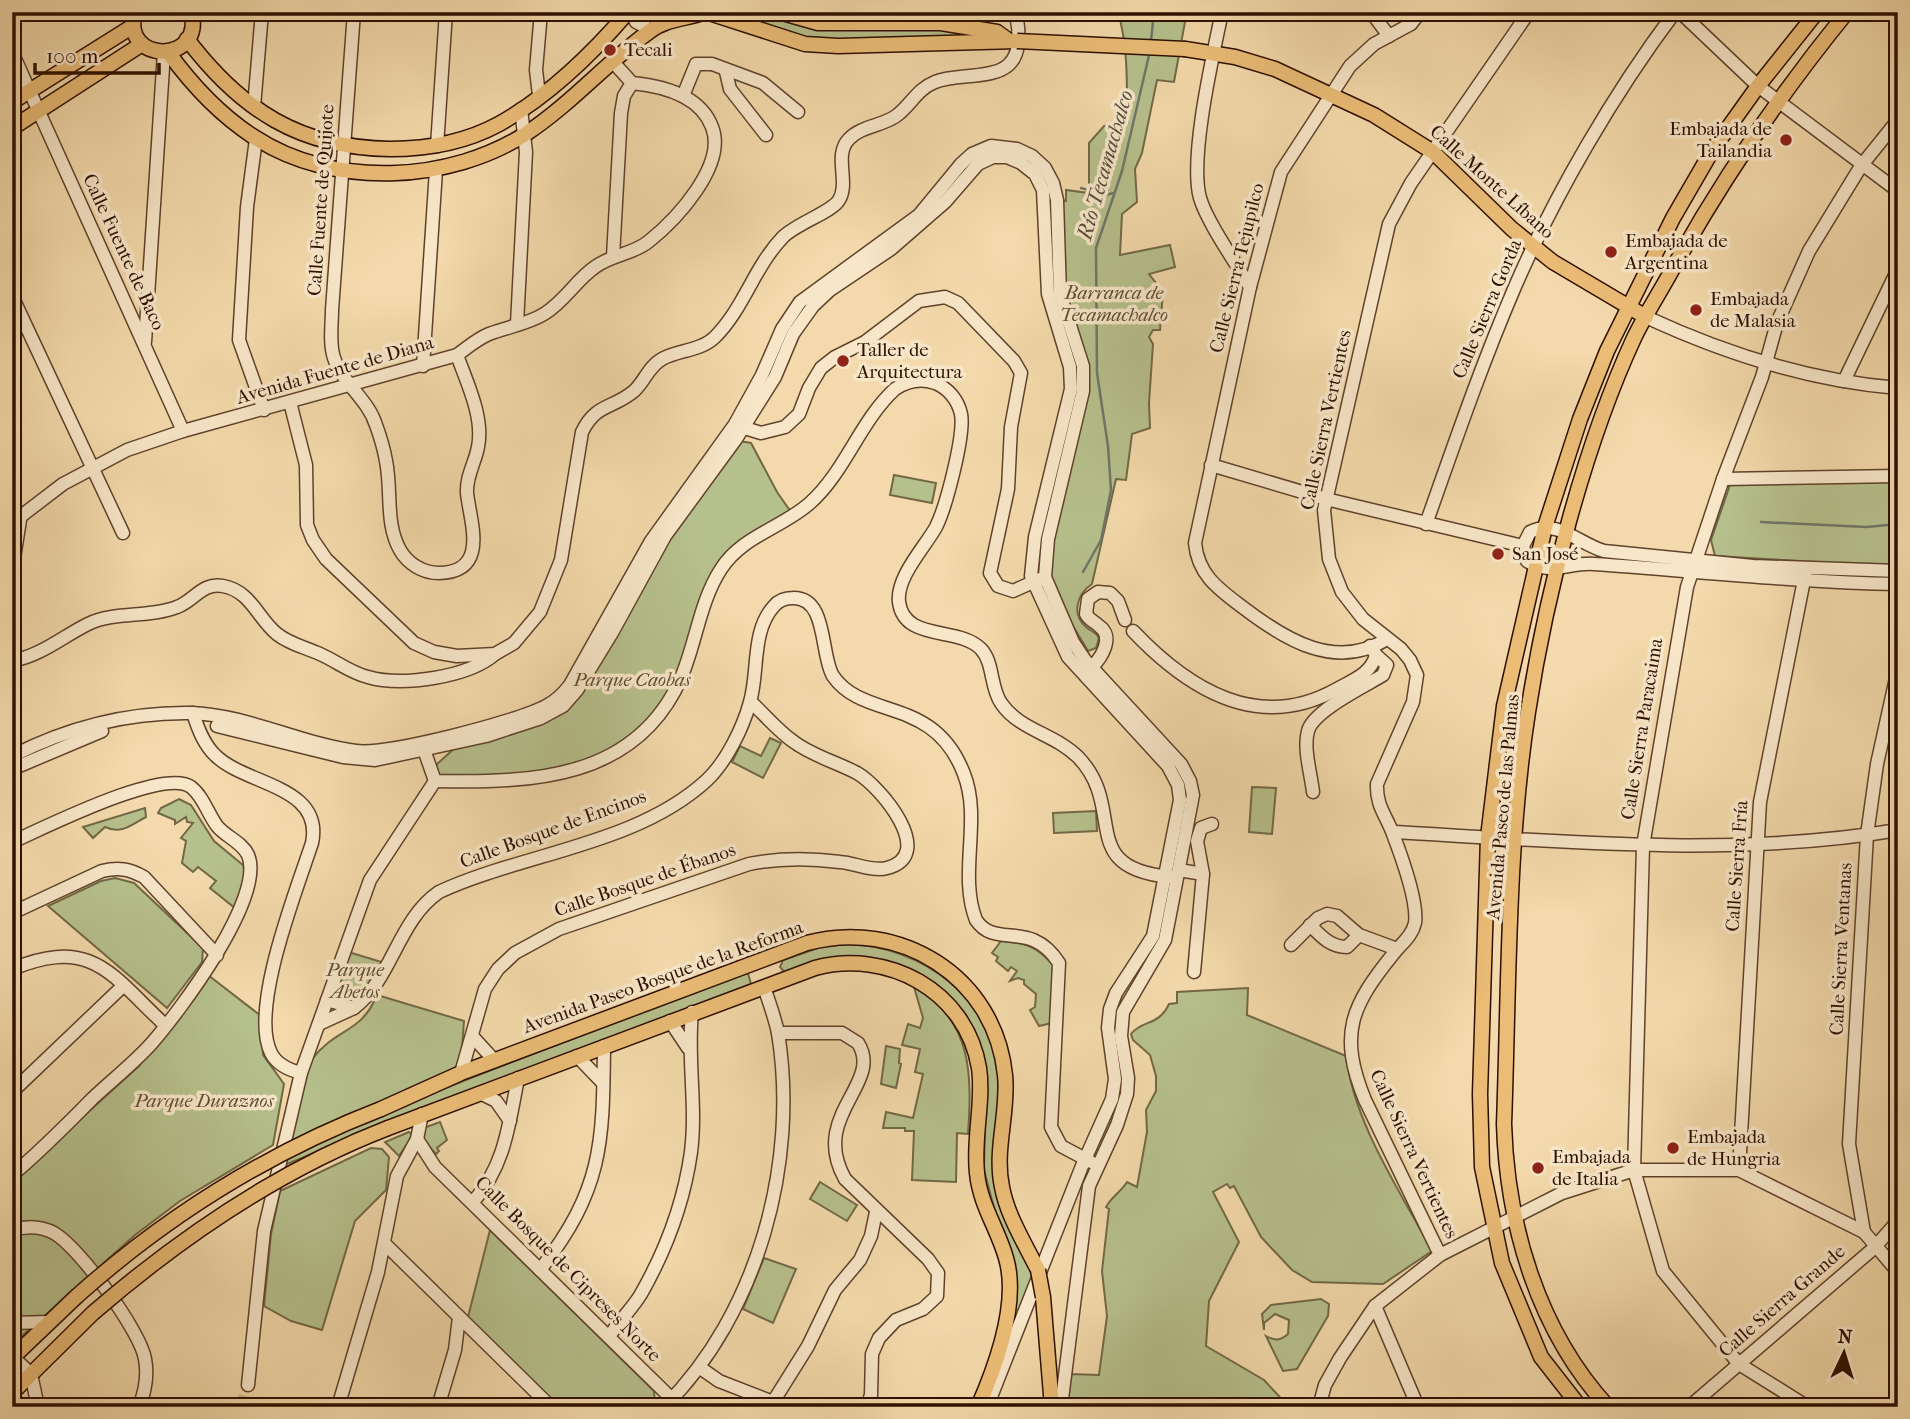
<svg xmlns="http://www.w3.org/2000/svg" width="1910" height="1419" viewBox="0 0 1910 1419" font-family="'IM FELL French Canon',serif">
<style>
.green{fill:#b6c08c;stroke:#726846;stroke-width:2}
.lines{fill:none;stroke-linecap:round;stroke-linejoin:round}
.stream{stroke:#6f7668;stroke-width:2.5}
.minor-tunnel{stroke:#d5bb91;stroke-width:12;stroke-dasharray:12 6;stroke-linecap:butt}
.minor-casing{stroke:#5f422b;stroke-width:15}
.major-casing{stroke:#2e0f00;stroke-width:17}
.minor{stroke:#f7e6c8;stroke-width:12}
.major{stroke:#eabc76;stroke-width:14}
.major-bridge-casing{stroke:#2e0f00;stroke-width:17;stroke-linecap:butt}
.major-bridge{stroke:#eabc76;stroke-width:14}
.poi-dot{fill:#8f2418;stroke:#f7e6c8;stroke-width:2.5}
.labels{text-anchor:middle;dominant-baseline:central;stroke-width:7;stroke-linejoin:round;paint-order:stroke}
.poi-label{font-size:19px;fill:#2e0f00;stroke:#f7e6c8;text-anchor:start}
.street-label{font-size:19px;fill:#2e0f00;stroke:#f7e6c8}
.park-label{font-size:19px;font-style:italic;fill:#5e4d31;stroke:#f7e6c8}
.water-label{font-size:21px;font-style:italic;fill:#544b3d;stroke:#f7e6c8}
</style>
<rect width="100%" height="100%" fill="#f3d9ab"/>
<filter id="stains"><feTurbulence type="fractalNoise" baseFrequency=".00286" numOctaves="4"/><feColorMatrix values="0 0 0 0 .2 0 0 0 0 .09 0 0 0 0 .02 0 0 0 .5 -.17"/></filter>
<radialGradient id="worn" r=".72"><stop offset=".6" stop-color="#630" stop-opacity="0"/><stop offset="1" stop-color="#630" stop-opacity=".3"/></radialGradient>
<g class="green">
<path d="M708 12H775L791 19 940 25 994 36 805 41Z"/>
<path d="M1118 12H1180L1185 22 1174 82 1157 80 1142 153 1135 169 1137 202 1122 214 1120 255 1170 245 1175 267 1149 274 1163 292 1160 330H1153L1149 337 1153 344 1149 403 1150 428 1132 434 1126 480 1116 479 1092 584C1077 594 1071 614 1086 627 1092 632 1096 632 1099 638L1096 648 1088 651 1053 593 1048 562 1086 391 1066 309 1061 200 1066 201V190L1089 193V143L1104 126 1127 118C1127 83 1128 46 1118 12Z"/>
<path d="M739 441 751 443 777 492 791 512 733 547 669 692 637 734 590 760 530 773 440 777 436 765 456 747 542 722Z"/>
<path d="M894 475 936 483 932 503 890 495Z"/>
<path d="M1731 482H1898V564L1866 565 1715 556 1711 540Z"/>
<path d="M770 738 781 743 763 778 732 762 740 746 761 756Z"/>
<path d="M1252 787 1276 788 1272 834 1249 832Z"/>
<path d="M179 799 191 805 214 841 243 865 245 872 236 909 210 888 216 881 198 867 193 872 182 863 186 841 181 838 193 823 187 822 186 817 175 824V820L158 813 161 808Z"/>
<path d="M145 808 146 817C132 824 122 835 105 827L93 838 83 827Z"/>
<path d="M1096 811 1097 831 1054 833 1053 813Z"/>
<path d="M115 878 134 883 203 948 202 962 167 1008 48 906 101 881Z"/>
<path d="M1001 941C1026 943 1037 946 1054 966L1052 1023 1039 1026 1030 1010 1035 1007 1036 994 1024 984V980L1018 978 1010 981 1017 971 1011 967 1008 971 996 961 998 957 992 953Z"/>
<path d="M843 944C921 944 999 1000 1000 1085 1000 1107 992 1133 997 1154 1002 1178 1035 1259 1033 1276 1029 1301 1016 1328 1007 1352L1015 1287 984 1170 986 1075 930 981 915 971 878 959 852 957 785 973 780 967 783 960 821 947Z"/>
<path d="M345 951 385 963 362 1002 327 1000Z"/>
<path d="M747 970 751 984 400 1121 369 1130 275 1169 312 1059C337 1027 361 1034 377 995L464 1021 461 1062 448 1087Z"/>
<path d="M208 975 261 1016 263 1055 284 1084 273 1145 180 1201 135 1235 13 1344 12 1181 139 1066Z"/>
<path d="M914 987C973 1020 972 1076 968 1134L957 1133 956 1182 912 1180 914 1131H905V1128H883L886 1112 913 1118 923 1074 915 1072 920 1049 902 1045 908 1024 920 1028 923 1018Z"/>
<path d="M1248 988 1247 1015 1346 1056C1355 1126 1400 1190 1432 1251L1383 1284 1312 1282 1292 1270 1261 1237 1234 1186 1230 1188 1227 1184 1213 1192 1239 1242 1209 1301 1206 1346 1264 1380 1289 1407H1068L1070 1374 1099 1375 1107 1316 1102 1271 1109 1209 1106 1207C1112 1196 1120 1193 1127 1182L1137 1187 1147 1132 1146 1110 1156 1091V1076L1150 1055 1133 1040 1131 1034C1143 1019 1158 1027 1169 1004L1177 1003V992Z"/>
<path d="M886 1046 900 1049 899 1063 901 1064 896 1088 881 1084Z"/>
<path d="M440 1122 447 1140 437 1148 439 1151 436 1154 421 1138V1129Z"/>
<path d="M409 1132 413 1135 399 1156 385 1142Z"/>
<path d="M371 1148 382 1149 389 1157 386 1190 355 1221 322 1330 291 1321 264 1306 271 1234 280 1191Z"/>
<path d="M820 1182 857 1205 847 1221 810 1199Z"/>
<path d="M490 1230 654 1391 655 1407H555L467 1321Z"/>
<path d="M764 1258 796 1269 773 1323 743 1309Z"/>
<path d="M1321 1299 1329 1304 1328 1316 1297 1369 1283 1371 1266 1336C1275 1341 1280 1341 1288 1334L1289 1320 1275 1314 1264 1323V1330L1262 1314 1271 1305Z"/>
</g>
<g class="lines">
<g class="stream">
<path d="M1151 41 1154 12"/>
<path d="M1081 188 1105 195 1114 193"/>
<path d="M1761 522 1867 527 1898 524"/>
<path d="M1083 572 1101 540 1111 490 1108 446 1097 373 1096 248 1122 171 1150 51"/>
</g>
<path class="minor-tunnel" d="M241 1407 248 1385"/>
<defs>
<g id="minor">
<path d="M354 12 332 310C332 325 329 343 334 358 342 383 368 399 376 425 380 436 384 449 386 461 392 490 385 524 400 550 408 564 423 573 439 573 490 572 470 522 467 493 466 476 475 463 478 447 484 417 467 383 457 355"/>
<path d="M632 12 636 22 651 30"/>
<path d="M1222 12C1213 55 1189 158 1200 198 1207 222 1236 263 1250 287"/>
<path d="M1371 12 1389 36"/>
<path d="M1680 12 1758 86 1898 191"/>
<path d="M12 52 183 431"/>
<path d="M726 72 730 89 766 135"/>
<path d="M539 95 536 70 541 12"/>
<path d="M683 96 696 64H712L763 83 798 112"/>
<path d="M254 107 262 12"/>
<path d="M256 139 247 207 239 340 264 410"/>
<path d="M437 146 446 12"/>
<path d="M613 257 621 113 624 96 632 83"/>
<path d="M12 296 123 533"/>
<path d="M1646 317C1726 354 1809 381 1898 388"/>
<path d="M517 324 526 152 521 109"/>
<path d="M145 342 164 52"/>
<path d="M423 366 436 170"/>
<path d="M1844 381 1898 269"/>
<path d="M290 402 306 465 307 525 313 540 326 559 414 643 434 652 457 656 495 654 514 643 540 612 561 560 582 432C596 403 613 409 634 391 645 381 648 367 662 359 678 350 701 351 715 337 744 308 754 267 783 237 797 223 832 212 839 200 850 182 833 155 849 139 861 126 882 126 896 116 911 105 917 89 935 82 963 70 1015 86 1018 43 1019 32 1019 22 1014 12"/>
<path d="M738 426 761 433 785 427 799 414 809 388 821 368 835 357 865 342 919 301 945 297 958 303 1014 361 1021 373 1011 427 1008 489 990 573 998 586 1013 591 1040 579"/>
<path d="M1211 465 1326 499 1523 546"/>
<path d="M1723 479 1898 476"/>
<path d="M12 523 63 484 127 450 183 431 457 355C468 347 477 339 489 334 507 327 528 324 544 314 565 301 576 280 595 267 611 255 633 254 648 242 677 219 727 165 712 127 700 95 663 86 632 83L614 63"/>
<path d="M1426 524C1454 445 1481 366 1514 289 1554 196 1614 93 1675 12"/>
<path d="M12 571 20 520"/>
<path d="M1898 571 1753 566 1604 551C1579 544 1557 518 1530 532L1523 546 1527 561C1550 576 1569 562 1594 564 1695 571 1796 582 1898 584"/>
<path d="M1133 631C1189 690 1259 733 1337 689 1353 680 1371 674 1376 655L1370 646"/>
<path d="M1387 639C1336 671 1286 640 1245 609 1220 590 1198 576 1195 543L1250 287 1281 172 1350 66 1374 44 1411 24 1420 12"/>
<path d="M12 661C42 655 62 637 88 624 115 611 149 618 177 607 194 601 202 582 223 586 251 591 258 619 277 634 291 645 305 647 320 654 336 661 351 673 368 677 402 687 469 677 495 654"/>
<path d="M1092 667C1101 658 1115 637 1099 626 1094 621 1090 621 1086 614L1088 599 1098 592 1110 593 1118 601 1125 620"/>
<path d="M193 713C198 729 204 745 216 756 246 785 324 786 312 843 297 889 249 1009 271 1053 277 1065 289 1070 301 1073"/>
<path d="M217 726 343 757 375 760 486 736 541 718 563 706 577 690 613 631 665 536 736 439 775 377 793 334 813 306 830 290 891 249 945 202 978 164 993 157H1007L1021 163 1035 174 1043 190 1048 294 1070 367 1071 389 1035 537 1031 576 1068 657 1168 766 1178 785 1180 800 1153 936 1116 993 1110 1009 1108 1028 1115 1079 1112 1099 1082 1166 987 1407"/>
<path d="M422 744 435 781C532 783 636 780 681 678 696 643 700 601 721 569 742 536 782 528 810 503 845 472 860 421 895 389 907 381 921 378 935 383 948 388 958 400 961 414 965 435 946 507 936 527 925 547 896 577 899 602 904 642 959 626 981 649 994 663 990 687 1001 703 1019 730 1055 734 1078 757 1128 809 1075 868 1170 877"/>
<path d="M12 756C67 728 128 712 191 713 248 715 301 744 356 751 388 755 516 722 546 706 556 701 563 694 570 685L651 541 735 424 762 375 782 329 800 302 919 215 961 164 972 154 991 146 1017 149 1032 156 1045 168 1053 183 1057 200 1060 294 1083 366V391L1048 539 1045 577 1073 642 1085 660 1181 764 1190 781 1193 795 1165 940 1123 1012 1121 1036 1128 1078 1127 1094 1117 1125 1089 1186 1061 1407"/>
<path d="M12 769 102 731"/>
<path d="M1313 792C1311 774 1303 748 1308 731 1313 711 1365 686 1383 675L1387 665 1376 655"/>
<path d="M1393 832C1561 841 1731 858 1898 830"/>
<path d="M12 842C44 828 164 767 191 787 203 796 208 814 217 826 226 837 242 842 248 855 266 897 179 1012 151 1044 134 1063 112 1080 93 1098 67 1124 41 1151 12 1175"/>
<path d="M1179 870 1203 874 1194 972"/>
<path d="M1203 874 1197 841 1201 828 1212 824"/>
<path d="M12 913 102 871C119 867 129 869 144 877L217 955"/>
<path d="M1310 925C1321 936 1330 947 1347 947L1359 935"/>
<path d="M1291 945 1318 918 1327 914 1337 916 1359 935 1397 949"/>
<path d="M12 969C93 936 111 975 165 1025"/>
<path d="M327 1000 354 1008C392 979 398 920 439 892 523 853 637 845 707 780 726 762 743 728 750 702 759 672 751 631 774 606 779 600 785 598 793 598 828 597 820 655 833 676 864 721 934 695 964 774 982 820 958 874 976 920 996 950 1030 918 1059 963L1051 1127 1061 1146 1091 1162"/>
<path d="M670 1021 688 1048"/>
<path d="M319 1024 354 1008"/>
<path d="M778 1033H842L858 1043C884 1084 809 1115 845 1179L928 1259 938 1273 937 1296 923 1309 896 1320 879 1338 872 1354 871 1395 867 1407"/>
<path d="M473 1037 494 1060"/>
<path d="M577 1056 603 1083"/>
<path d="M461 1073 485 989 498 969 515 953 559 929 749 864C779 858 809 858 840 862 855 863 873 872 887 868 938 855 880 786 857 773 836 762 813 756 794 742 778 731 765 715 751 702"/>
<path d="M12 1092 123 986"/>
<path d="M480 1093 496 1101 510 1121"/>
<path d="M417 1139 435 1167 672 1399"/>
<path d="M1739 1170 1760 802 1805 575"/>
<path d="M473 1202C505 1166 509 1124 518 1078"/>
<path d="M12 1230C26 1226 41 1226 54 1233 79 1247 141 1332 145 1359 148 1375 145 1392 139 1407"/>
<path d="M1864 1232 1849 1144 1867 835 1877 764 1898 669"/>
<path d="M384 1243 551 1407"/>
<path d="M1440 1255 1365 1100C1338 1034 1351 1006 1394 953 1402 943 1412 936 1415 923 1418 902 1401 855 1393 834 1386 815 1376 806 1377 784L1413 702 1417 675 1410 660 1401 649 1363 619 1342 592 1329 559 1324 510 1389 224 1411 183 1529 12"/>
<path d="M540 1270C603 1189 603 1144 604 1046"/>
<path d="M1375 1306 1418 1407"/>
<path d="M12 1323 49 1322"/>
<path d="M609 1337C618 1322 632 1309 641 1294 666 1250 684 1202 691 1152 697 1105 687 1059 692 1012"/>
<path d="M13 1357 31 1374 38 1407"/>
<path d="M699 1367 719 1381 786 1407"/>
<path d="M248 1385 264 1231 301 1073 370 880 435 781"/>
<path d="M12 1400 26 1407"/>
<path d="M773 1402 808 1346 835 1290 860 1260 871 1236 876 1212"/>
<path d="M338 1407 378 1272 397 1176 417 1139 422 1114"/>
<path d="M438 1407 455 1350 459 1317"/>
<path d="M664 1407C758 1314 799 1162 778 1033 775 1018 769 1002 764 987"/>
<path d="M1319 1407 1325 1385 1340 1358 1375 1306 1440 1255 1562 1193 1634 1170H1739L1864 1232 1898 1272"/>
<path d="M1689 1407 1874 1248 1898 1221"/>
<path d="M1808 1407 1739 1364 1663 1271 1634 1170 1643 846 1687 587 1723 479 1762 377 1777 323 1809 251 1861 166 1898 120"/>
</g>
<g id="major">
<path d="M135 12C120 65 206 64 191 12"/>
<path d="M706 12 805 44 838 46 1017 41"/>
<path d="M779 12 818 23H941L997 32 1008 40"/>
<path d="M187 39C241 110 300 148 390 149 427 149 466 142 499 124 547 97 592 54 628 12"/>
<path d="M1185 49 1235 57 1275 69 1374 115 1433 152 1512 229 1553 262 1646 317"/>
<path d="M168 52C192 85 220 115 254 137 333 189 450 183 527 133 572 103 607 62 650 31 665 19 687 19 705 12"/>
<path d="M12 102 133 26"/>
<path d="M12 128 142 44"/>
<path d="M381 1109 461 1073 807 943C899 918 995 976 1005 1075 1009 1111 994 1150 1002 1187 1007 1215 1025 1244 1038 1270"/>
<path d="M388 1128 815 968C887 949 966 990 979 1068 984 1102 973 1138 977 1173 980 1205 998 1229 1006 1258 1019 1302 996 1366 978 1407"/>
<path d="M1043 1297 1052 1407"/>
<path d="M12 1358 77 1296"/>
<path d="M12 1393 93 1313"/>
<path d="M1580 1407 1541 1357 1502 1263 1482 1167 1480 1094 1488 837 1504 706 1545 527 1580 419 1607 351 1673 218 1713 149 1758 86 1817 12"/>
<path d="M1608 1407C1538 1331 1507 1225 1504 1124 1509 989 1507 846 1528 712 1546 594 1584 446 1634 338 1645 315 1660 292 1672 270 1723 178 1781 93 1847 12"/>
</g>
</defs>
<use href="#minor" class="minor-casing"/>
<use href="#major" class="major-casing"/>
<use href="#minor" class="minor"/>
<use href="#major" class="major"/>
<defs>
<g id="major-bridge">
<path d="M1017 41 1185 49"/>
<path d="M1038 1270 1043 1297"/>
<path d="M77 1296C168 1215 267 1153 381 1109"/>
<path d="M93 1313C181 1237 279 1170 388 1128"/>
</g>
</defs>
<use href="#major-bridge" class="major-bridge-casing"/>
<use href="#major-bridge" class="major-bridge"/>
</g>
<g class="poi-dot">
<circle cx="610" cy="50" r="7"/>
<circle cx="1786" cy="140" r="7"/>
<circle cx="1611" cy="252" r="7"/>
<circle cx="1696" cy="310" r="7"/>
<circle cx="843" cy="361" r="7"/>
<circle cx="1498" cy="554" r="7"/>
<circle cx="1673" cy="1148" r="7"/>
<circle cx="1538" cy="1168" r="7"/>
</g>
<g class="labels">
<g class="poi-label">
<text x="624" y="50">Tecali</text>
<text x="1772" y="129" text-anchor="end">Embajada de<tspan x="1772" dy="22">Tailandia</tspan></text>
<text x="1625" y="241">Embajada de<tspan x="1625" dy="22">Argentina</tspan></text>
<text x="1710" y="299">Embajada<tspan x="1710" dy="22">de Malasia</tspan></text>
<text x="857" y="350">Taller de<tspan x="857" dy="22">Arquitectura</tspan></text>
<text x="1512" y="554">San José</text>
<text x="1687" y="1137">Embajada<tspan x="1687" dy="22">de Hungria</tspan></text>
<text x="1552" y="1157">Embajada<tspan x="1552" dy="22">de Italia</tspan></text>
</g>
<g class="street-label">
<text transform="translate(1492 182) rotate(42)">Calle Monte Líbano</text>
<text transform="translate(321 200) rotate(-86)">Calle Fuente de Quijote</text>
<text transform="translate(124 252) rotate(65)">Calle Fuente de Baco</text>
<text transform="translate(1237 268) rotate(-76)">Calle Sierra Tejupilco</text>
<text transform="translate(1487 309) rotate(-67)">Calle Sierra Gorda</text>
<text transform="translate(335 370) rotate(-16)">Avenida Fuente de Diana</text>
<text transform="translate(1326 420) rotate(-78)">Calle Sierra Vertientes</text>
<text transform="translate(1642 729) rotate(-81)">Calle Sierra Paracaima</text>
<text transform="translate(1503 807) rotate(-85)">Avenida Paseo de las Palmas</text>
<text transform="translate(553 829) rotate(-20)">Calle Bosque de Encinos</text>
<text transform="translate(1737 866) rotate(-86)">Calle Sierra Fría</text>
<text transform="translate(645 880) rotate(-19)">Calle Bosque de Ébanos</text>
<text transform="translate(1841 949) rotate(-87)">Calle Sierra Ventanas</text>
<text transform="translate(663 977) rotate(-20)">Avenida Paseo Bosque de la Reforma</text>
<text transform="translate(1414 1154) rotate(65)">Calle Sierra Vertientes</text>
<text transform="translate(568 1269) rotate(45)">Calle Bosque de Cipreses Norte</text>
<text transform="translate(1782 1301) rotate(-41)">Calle Sierra Grande</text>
</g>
<g class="park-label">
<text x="1114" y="293">Barranca de<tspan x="1114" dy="22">Tecamachalco</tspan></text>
<text x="632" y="680">Parque Caobas</text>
<text x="355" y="970">Parque<tspan x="355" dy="22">Abetos</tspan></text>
<text x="204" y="1101">Parque Duraznos</text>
</g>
<g class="water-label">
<text transform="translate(1105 165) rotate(-74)">Río Tecamachalco</text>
</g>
</g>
<rect width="1910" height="1419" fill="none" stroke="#f3d9ab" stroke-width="42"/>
<rect x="14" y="14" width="1882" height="1391" fill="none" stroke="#2e0f00" stroke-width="3.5"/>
<rect x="21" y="21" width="1868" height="1377" fill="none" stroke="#2e0f00" stroke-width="2"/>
<g transform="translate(1844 1353) rotate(4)" stroke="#f7e6c8" stroke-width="5" paint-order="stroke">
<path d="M0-5L12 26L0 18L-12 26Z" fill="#2e0f00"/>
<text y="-10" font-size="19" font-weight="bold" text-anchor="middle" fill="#2e0f00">N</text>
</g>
<path d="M35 63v10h124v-10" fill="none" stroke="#2e0f00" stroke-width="3.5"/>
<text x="46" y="63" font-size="21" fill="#2e0f00" stroke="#f7e6c8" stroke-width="5" paint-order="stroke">100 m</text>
<rect width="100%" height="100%" filter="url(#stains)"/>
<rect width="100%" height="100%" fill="url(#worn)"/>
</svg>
